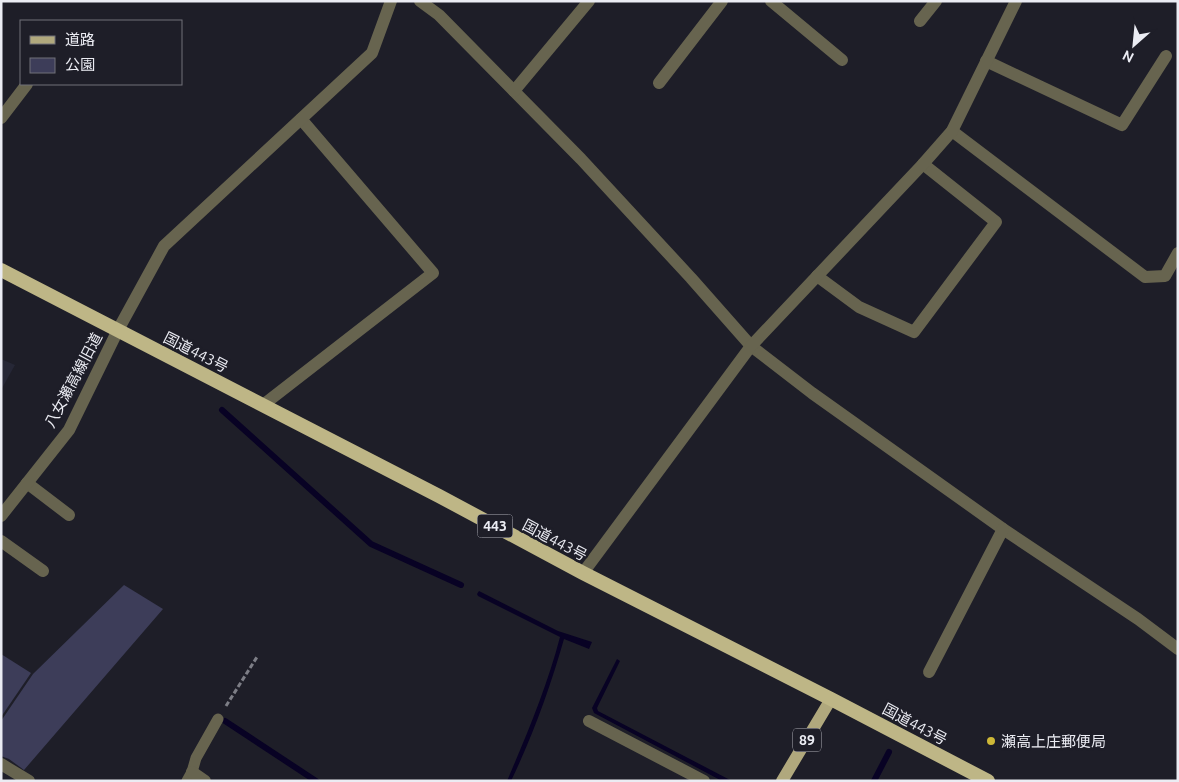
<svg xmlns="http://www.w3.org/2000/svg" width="1179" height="782" viewBox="0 0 1179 782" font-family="Ubuntu,'Noto Sans JP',sans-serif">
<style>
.built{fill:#262736}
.green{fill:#3d3d59}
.water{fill:#080224}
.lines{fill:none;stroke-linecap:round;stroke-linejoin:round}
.stream{stroke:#080224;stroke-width:6}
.path{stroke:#7d7e86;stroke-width:3;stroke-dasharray:5 2.5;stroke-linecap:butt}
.service{stroke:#67644f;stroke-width:11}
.minor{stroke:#67644f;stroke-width:12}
.primary{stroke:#b0a87d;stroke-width:12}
.trunk{stroke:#beb686;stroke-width:14}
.poi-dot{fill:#ceb837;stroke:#1e1e28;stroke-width:2}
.labels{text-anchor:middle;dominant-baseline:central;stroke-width:5;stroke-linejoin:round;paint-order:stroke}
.shield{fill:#1e1e28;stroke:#aeaeb6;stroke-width:1}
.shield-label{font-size:14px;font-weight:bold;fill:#ebecf3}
.street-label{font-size:15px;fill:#ebecf3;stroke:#1e1e28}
.poi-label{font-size:15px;fill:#ebecf3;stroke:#1e1e28;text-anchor:start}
</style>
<rect width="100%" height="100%" fill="#1e1e28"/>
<path class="built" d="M1 359 15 365 1 390Z"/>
<g class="green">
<path d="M124 585 163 609 24 770 9 759 1 756V721L33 674Z"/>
<path d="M1 654 31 673 1 717Z"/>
</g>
<g class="water">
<path d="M479 591 558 631 592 642 589 649 564 639C550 688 533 735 511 781H507C527 734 547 687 560 637L478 596 477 594Z"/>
<path d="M617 659 620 661 597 708 598 711 732 781H722L594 713 592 708Z"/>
</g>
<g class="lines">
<g class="stream">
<path d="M222 410 371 544 461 585"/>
<path d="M225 721 316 781"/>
<path d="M874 781 889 752"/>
</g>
<path class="path" d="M226 706 257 657"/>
<path class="service" d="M187 781 192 772 196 758 218 719"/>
<g class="minor">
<path d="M420 1 439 15 581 159 691 278 751 346 812 393 1003 529 1138 619 1178 649"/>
<path d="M771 1 842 60"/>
<path d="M920 21 936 1"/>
<path d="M986 61 1122 125 1166 56"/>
<path d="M659 83 722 1"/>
<path d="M514 91 589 1"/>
<path d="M1 118 27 84"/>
<path d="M952 131 1145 277 1165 276 1178 253"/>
<path d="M817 276 859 307 914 332 996 222 923 164"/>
<path d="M263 405 433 273 301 119"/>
<path d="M27 483 69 515"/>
<path d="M1 516 69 430 118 330 164 246 372 53 391 1"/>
<path d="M1 541 43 571"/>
<path d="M583 573 751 346 923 164 952 131 1016 1"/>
<path d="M929 672 1003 529"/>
<path d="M589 721 704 781"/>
<path d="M1 764 29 781"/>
<path d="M192 772 205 781"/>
</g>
<path class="primary" d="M782 781 831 699"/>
<path class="trunk" d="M1 270 439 496 583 573 831 699 988 781"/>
</g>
<circle class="poi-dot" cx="991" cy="741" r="5"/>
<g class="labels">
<g class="shield">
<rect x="477.5" y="514.5" width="35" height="23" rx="4"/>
<rect x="793" y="728.5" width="28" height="23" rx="4"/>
</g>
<g class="shield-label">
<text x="495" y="526">443</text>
<text x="807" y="740">89</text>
</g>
<g class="street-label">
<text transform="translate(196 352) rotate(27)">国道443号</text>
<text transform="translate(73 380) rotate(-62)">八女瀬高線旧道</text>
<text transform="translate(555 540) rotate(28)">国道443号</text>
<text transform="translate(915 724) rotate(28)">国道443号</text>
</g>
<g class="poi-label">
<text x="1001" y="741">瀬高上庄郵便局</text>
</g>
</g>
<rect width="1179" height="782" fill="none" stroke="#ebecf3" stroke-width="5"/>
<rect x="20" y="20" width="162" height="65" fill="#1e1e28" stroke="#707079"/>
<rect x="30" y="36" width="25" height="8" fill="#b0a87d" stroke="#707079"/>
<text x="65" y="45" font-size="15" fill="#ebecf3">道路</text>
<rect x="30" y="58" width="25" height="15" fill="#3d3d59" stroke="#707079"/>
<text x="65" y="70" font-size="15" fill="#ebecf3">公園</text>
<g transform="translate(1134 45) rotate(207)" stroke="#1e1e28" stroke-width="4" paint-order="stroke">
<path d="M0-4L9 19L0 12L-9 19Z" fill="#ebecf3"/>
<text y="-8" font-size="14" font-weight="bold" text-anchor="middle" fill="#ebecf3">N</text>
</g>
</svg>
